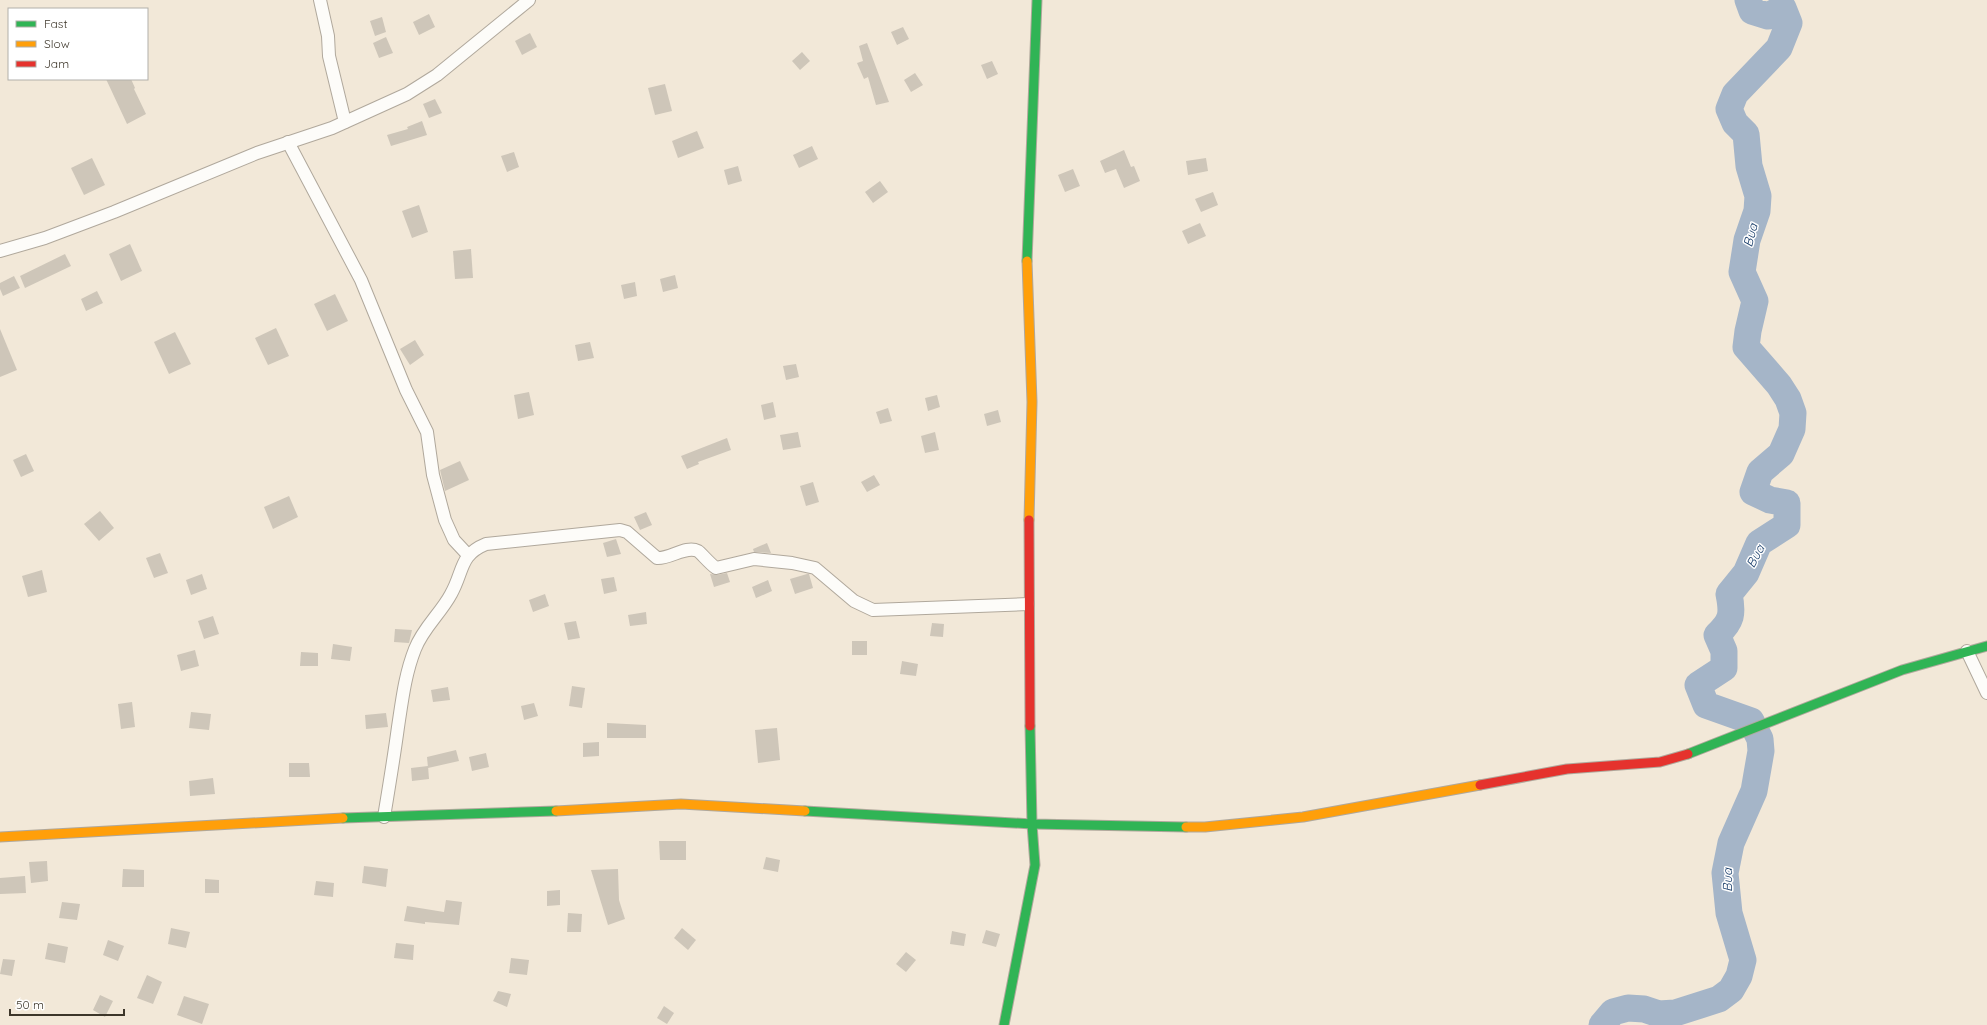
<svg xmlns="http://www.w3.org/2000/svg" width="1987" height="1025" viewBox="0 0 1987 1025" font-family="Quicksand,sans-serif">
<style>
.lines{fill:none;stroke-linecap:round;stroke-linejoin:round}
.river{stroke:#a5b5c8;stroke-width:27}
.building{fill:#cec6b9}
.street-casing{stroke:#b0a89c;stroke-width:14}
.fast-casing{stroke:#b0a89c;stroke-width:11}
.slow-casing{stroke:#b0a89c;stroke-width:11}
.jam-casing{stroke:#b0a89c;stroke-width:11}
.street{stroke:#fdfcf9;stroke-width:12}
.fast{stroke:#30b455;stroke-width:9}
.slow{stroke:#ff9f0a;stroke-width:9}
.jam{stroke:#e5322d;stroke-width:9}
.labels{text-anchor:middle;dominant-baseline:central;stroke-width:3;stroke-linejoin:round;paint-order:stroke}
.water-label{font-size:13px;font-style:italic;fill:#173c69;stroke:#fff}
</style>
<rect width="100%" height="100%" fill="#f2e8d8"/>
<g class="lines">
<path class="river" d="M1602 1025 1613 1012 1628 1008 1644 1009 1659 1014 1675 1013 1719 999 1731 990 1739 976 1743 960 1729 913 1725 873 1731 843 1754 791 1761 751 1760 739 1751 721 1706 705 1698 685 1724 668V651L1717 635C1732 621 1733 614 1729 594L1746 573 1759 543 1787 525V503L1770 500 1753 492 1760 472 1781 454 1792 429 1793 413 1788 399 1779 385 1746 347 1748 331 1755 301 1742 272 1747 240 1757 211 1758 196 1749 166 1746 134 1735 123 1729 109 1735 94 1779 48 1789 23 1783 8 1768 16 1752 11 1748 0"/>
</g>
<g class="building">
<path d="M429 14 435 27 419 35 413 22Z"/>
<path d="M382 17 386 32 375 36 370 21Z"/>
<path d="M903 27 909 39 897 45 891 32Z"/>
<path d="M530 33 537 47 522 55 515 41Z"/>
<path d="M386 37 393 53 379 58 373 43Z"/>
<path d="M867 43 889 102 876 105 868 77 864 79 857 63 863 61 859 46Z"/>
<path d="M802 52 810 61 800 70 792 61Z"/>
<path d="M992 61 998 74 987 79 981 65Z"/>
<path d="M915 73 923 85 911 92 904 80Z"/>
<path d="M106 79H131L135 88 134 89 146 114 127 124Z"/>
<path d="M665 84 672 111 655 115 648 88Z"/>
<path d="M435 99 442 113 429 118 423 104Z"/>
<path d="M422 121 427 135 391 146 387 135 408 129 407 127Z"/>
<path d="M697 131 704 148 678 158 672 141Z"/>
<path d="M812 146 818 159 799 168 793 155Z"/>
<path d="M1124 150 1131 167 1134 166 1140 181 1124 188 1116 169 1105 173 1100 161Z"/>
<path d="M514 152 519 167 507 172 501 156Z"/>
<path d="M92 158 105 185 84 195 71 168Z"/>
<path d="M1206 158 1208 171 1188 175 1186 161Z"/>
<path d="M738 166 742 181 728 185 724 170Z"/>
<path d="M1073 169 1080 186 1065 192 1058 175Z"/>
<path d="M880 181 888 192 873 203 865 192Z"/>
<path d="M1213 192 1218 205 1201 212 1195 199Z"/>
<path d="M419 205 428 232 412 238 402 211Z"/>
<path d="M1200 223 1206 236 1188 244 1182 231Z"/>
<path d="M130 244 142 271 121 281 109 254Z"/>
<path d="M471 249 473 278 455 279 453 251Z"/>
<path d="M65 254 71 266 25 288 20 276Z"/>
<path d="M675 275 678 288 663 292 660 279Z"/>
<path d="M14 276 20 288 3 296 0 289V283Z"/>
<path d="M635 282 637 296 624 299 621 285Z"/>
<path d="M97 291 103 303 86 311 81 299Z"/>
<path d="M335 294 348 321 327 331 314 304Z"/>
<path d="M276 328 289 356 268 365 255 338Z"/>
<path d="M0 329 17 370 0 377Z"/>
<path d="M175 332 191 364 169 374 154 342Z"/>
<path d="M415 340 424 355 410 365 400 349Z"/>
<path d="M590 342 594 358 578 361 575 345Z"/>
<path d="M796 364 799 377 786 380 783 366Z"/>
<path d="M529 392 534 415 518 419 514 395Z"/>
<path d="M937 395 940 407 928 411 925 398Z"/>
<path d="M773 402 776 417 764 420 761 405Z"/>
<path d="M888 408 892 421 880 424 876 412Z"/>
<path d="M998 410 1001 422 987 426 984 414Z"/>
<path d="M798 432 801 447 783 450 780 435Z"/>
<path d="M935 432 939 450 925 453 921 436Z"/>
<path d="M727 438 731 450 698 462 699 464 687 469 681 456Z"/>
<path d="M26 454 34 471 21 477 13 460Z"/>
<path d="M460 461 469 480 445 491 440 470Z"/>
<path d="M874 475 880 485 867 492 861 482Z"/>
<path d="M813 482 819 502 806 506 800 486Z"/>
<path d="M289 496 298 517 273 529 264 507Z"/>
<path d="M100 511 114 528 99 541 84 524Z"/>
<path d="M646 512 652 525 640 530 634 517Z"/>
<path d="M616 539 621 554 607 557 603 543Z"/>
<path d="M767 543 771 553 754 552 753 549Z"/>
<path d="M160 553 168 573 154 578 146 558Z"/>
<path d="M42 570 47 592 28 597 22 576Z"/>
<path d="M727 573 730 582 714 587 710 574 717 575Z"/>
<path d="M202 574 207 589 191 595 186 580Z"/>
<path d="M807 574H809L813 588 795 594 790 579Z"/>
<path d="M614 577 617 591 604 594 601 579Z"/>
<path d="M768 580 772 591 756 598 752 587Z"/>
<path d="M545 594 549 606 533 612 529 600Z"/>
<path d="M646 612 647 624 630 626 628 615Z"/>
<path d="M213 616 219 634 204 639 198 621Z"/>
<path d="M576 621 580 638 568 640 564 623Z"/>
<path d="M932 623 944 624 943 637 930 636Z"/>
<path d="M395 629 412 630 409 643 394 642Z"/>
<rect x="852" y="641" width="15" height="14"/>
<path d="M333 644 352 647 350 661 331 659Z"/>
<path d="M195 650 199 666 181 671 177 655Z"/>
<path d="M301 652 318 653V666H300Z"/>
<path d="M902 661 918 664 916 676 900 674Z"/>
<path d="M572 686 585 688 582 708 569 706Z"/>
<path d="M448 687 450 700 433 702 431 690Z"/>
<path d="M132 702 135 727 121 729 118 704Z"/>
<path d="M534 703 538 716 524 720 521 706Z"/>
<path d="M191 712 211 714 209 730 189 728Z"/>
<path d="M386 713 388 727 366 729 365 715Z"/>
<path d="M607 723 646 725V738H607Z"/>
<path d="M777 728 780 760 758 763 755 730Z"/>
<path d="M599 742V756L583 757V743Z"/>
<path d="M456 750 459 761 428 768 427 757Z"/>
<path d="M486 753 489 767 472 771 469 757Z"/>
<path d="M289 763H309L310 777H289Z"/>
<path d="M428 766 429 779 412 781 411 768Z"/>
<path d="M213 778 215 794 190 796 189 781Z"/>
<path d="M659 841H686V860H660Z"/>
<path d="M766 857 780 860 778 872 763 869Z"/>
<path d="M47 861 48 881 31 883 29 862Z"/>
<path d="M364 866 388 869 386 887 362 883Z"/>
<path d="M123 869 144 870V887H122Z"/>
<path d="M618 869 619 900 625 919 608 925 591 870Z"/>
<path d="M25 876 26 893 0 894V878Z"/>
<path d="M205 879 219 880V893H205Z"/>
<path d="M316 881 334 883 333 897 314 895Z"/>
<path d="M560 890V905L547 906V891Z"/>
<path d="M446 900 462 902 459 925 425 922V924L404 921 407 906 444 912Z"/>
<path d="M62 902 80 904 77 920 59 918Z"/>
<path d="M568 913 582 914 581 932H567Z"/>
<path d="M171 928 190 932 186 948 168 944Z"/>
<path d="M682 928 696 940 688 950 674 938Z"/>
<path d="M986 930 1000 934 996 947 982 943Z"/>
<path d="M952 931 966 934 964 946 950 944Z"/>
<path d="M108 940 124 946 118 961 103 955Z"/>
<path d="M48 943 68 947 65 963 45 959Z"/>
<path d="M396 943 414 945 413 960 394 958Z"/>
<path d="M906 952 916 960 906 972 896 964Z"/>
<path d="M511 958 529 960 527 975 509 973Z"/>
<path d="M3 959 15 960 12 976 0 974Z"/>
<path d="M147 975 162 982 153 1004 137 998Z"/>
<path d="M498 991 511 994 507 1007 493 1001Z"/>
<path d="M100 995 113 1001 105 1017 93 1010Z"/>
<path d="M184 996 209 1004 202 1024 177 1015Z"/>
<path d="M664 1006 674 1013 667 1024 657 1018Z"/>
</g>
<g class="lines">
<defs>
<g id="street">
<path d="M320 0 328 36 329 56 345 122"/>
<path d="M288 142 361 280 406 390 427 432 433 475 445 520 454 540 468 555"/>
<path d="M0 251 45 238 114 212 257 153 332 128 407 94 437 75 529 0"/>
<path d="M1967 651 1987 693"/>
<path d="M384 817C389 787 394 757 398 727 402 701 405 674 415 649 423 628 441 613 451 594 464 571 459 555 486 544L620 530 627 532 657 558C670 559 686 545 698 551 701 553 710 564 716 568L754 559 792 563 815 568 854 601 873 610 1028 604"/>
</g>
<g id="fast">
<path d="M1027 261 1037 0"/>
<path d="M1688 754 1902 670 1987 646"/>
<path d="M805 811 1032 824 1186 827"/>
<path d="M343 818 556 811"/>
<path d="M1004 1025 1035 865 1032 824 1030 726"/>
</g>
<g id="slow">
<path d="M1027 261 1032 402 1029 520"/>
<path d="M556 811 681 804 805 811"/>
<path d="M1186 827H1205L1303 817 1480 785"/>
<path d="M0 837 343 818"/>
</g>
<g id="jam">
<path d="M1029 520 1030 726"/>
<path d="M1480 785 1567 769 1660 762 1688 754"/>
</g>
</defs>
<use href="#street" class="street-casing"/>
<use href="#fast" class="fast-casing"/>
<use href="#slow" class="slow-casing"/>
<use href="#jam" class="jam-casing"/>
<use href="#street" class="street"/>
<use href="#fast" class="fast"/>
<use href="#slow" class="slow"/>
<use href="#jam" class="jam"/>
</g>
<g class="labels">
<g class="water-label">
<text transform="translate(1750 235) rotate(-75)">Bua</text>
<text transform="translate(1755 556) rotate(-62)">Bua</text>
<text transform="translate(1727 880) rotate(-90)">Bua</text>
</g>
</g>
<rect x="8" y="8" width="140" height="72" fill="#ffffff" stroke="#b1afaa"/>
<rect x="16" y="21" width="20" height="6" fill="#30b455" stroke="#b1afaa"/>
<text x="44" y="28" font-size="12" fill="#3d362a">Fast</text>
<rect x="16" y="41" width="20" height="6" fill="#ff9f0a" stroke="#b1afaa"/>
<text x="44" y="48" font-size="12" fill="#3d362a">Slow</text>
<rect x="16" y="61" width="20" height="6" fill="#e5322d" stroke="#b1afaa"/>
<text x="44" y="68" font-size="12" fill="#3d362a">Jam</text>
<path d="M10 1009v6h114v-6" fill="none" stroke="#3d362a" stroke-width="2"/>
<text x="16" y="1009" font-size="12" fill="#3d362a" stroke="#ffffff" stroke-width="3" paint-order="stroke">50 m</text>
</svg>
